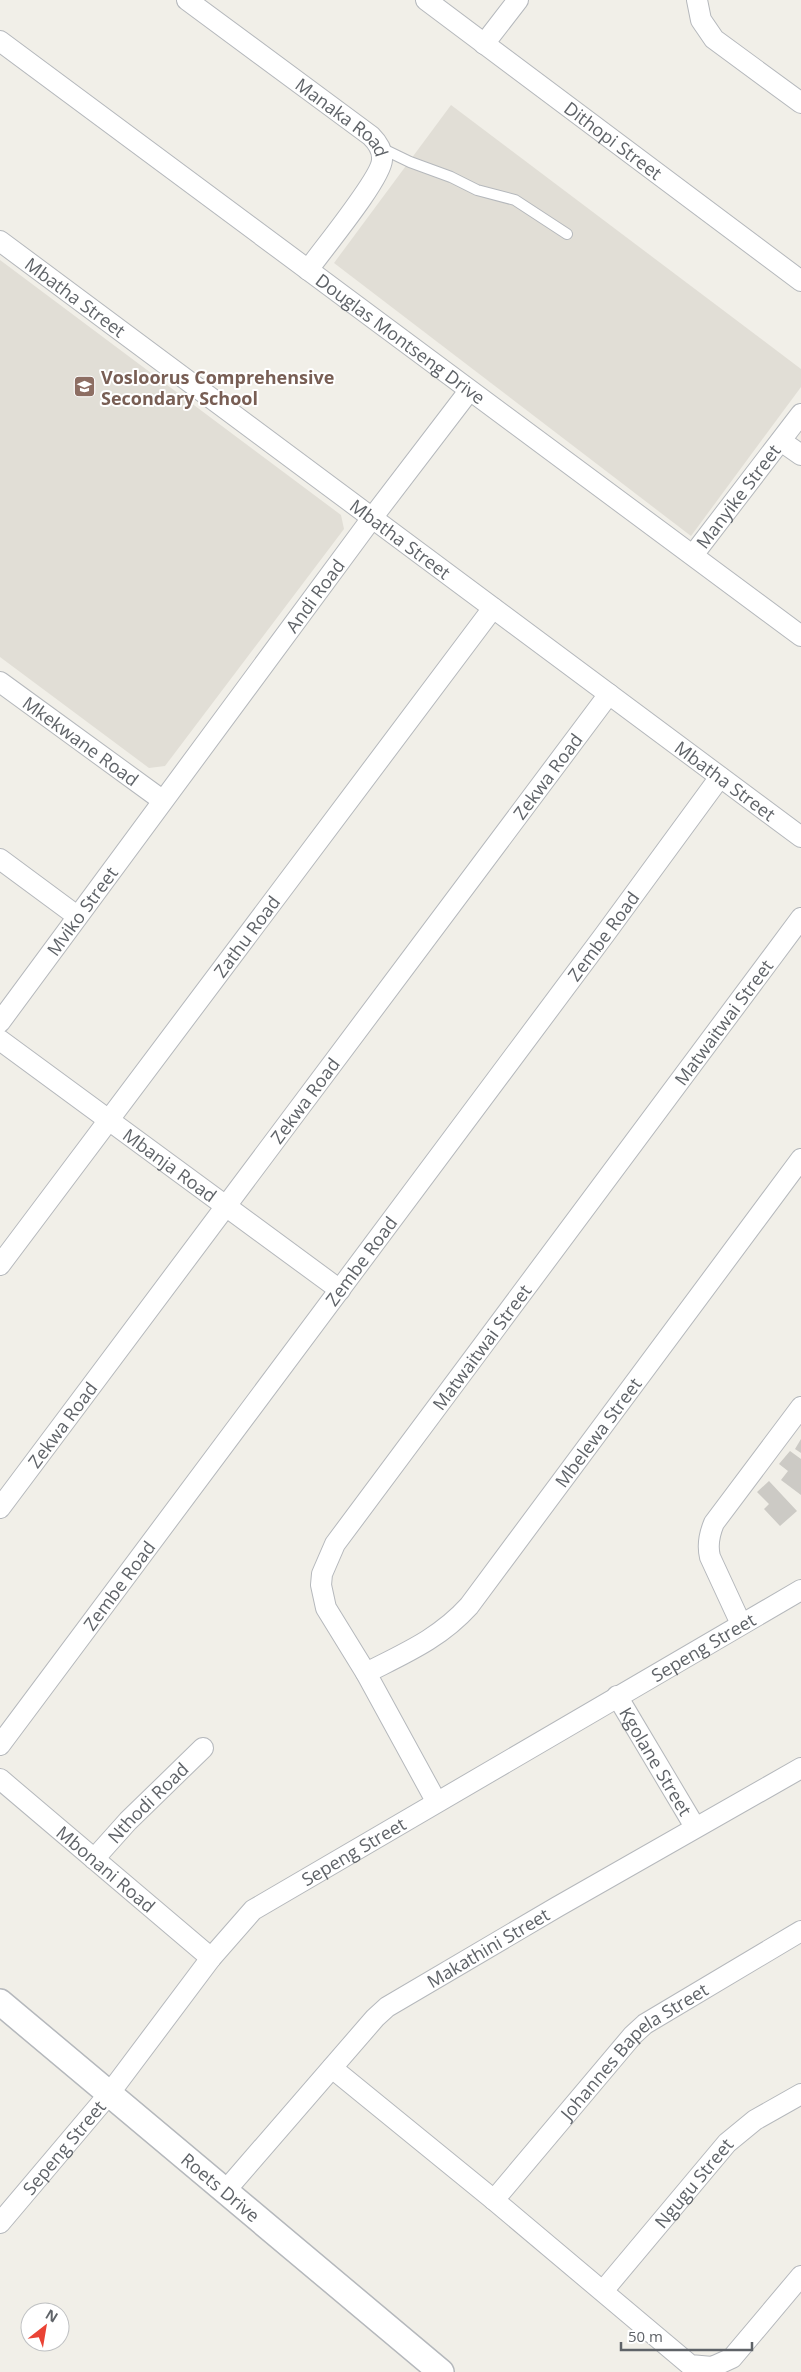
<svg xmlns="http://www.w3.org/2000/svg" width="801" height="2372" viewBox="0 0 801 2372" font-family="'Open Sans',sans-serif">
<style>
.education{fill:#e1ded6}
.building{fill:#cccac5}
.lines{fill:none;stroke-linecap:round;stroke-linejoin:round}
.service-casing{stroke:#b5b8bc;stroke-width:12}
.minor-casing{stroke:#b5b8bc;stroke-width:22}
.tertiary-casing{stroke:#b5b8bc;stroke-width:28}
.service{stroke:#fff;stroke-width:10}
.minor{stroke:#fff;stroke-width:20}
.tertiary{stroke:#fff;stroke-width:25}
.labels{text-anchor:middle;dominant-baseline:central;stroke-width:4;stroke-linejoin:round;paint-order:stroke}
.street-label{font-size:18px;fill:#5f6368;stroke:#fff}
.education-label{font-size:18px;font-weight:bold;fill:#785e54;stroke:#fff;text-anchor:start}
</style>
<rect width="100%" height="100%" fill="#f1efe8"/>
<g class="education">
<path d="M451 105 801 369V387L691 536 334 263Z"/>
<path d="M0 260 341 515 344 529 165 766 149 768 0 657Z"/>
</g>
<g class="building">
<path d="M801 1439V1453L795 1449Z"/>
<path d="M790 1451 801 1459V1495L781 1480 788 1471 779 1464Z"/>
<path d="M769 1481 797 1511 780 1526 764 1509 769 1504 757 1492Z"/>
</g>
<g class="lines">
<defs>
<path id="service" d="M381 148 410 162 451 177 477 190 515 200 567 234"/>
<g id="minor">
<path id="s1" d="M187 0 371 136C378 143 383 150 382 160 381 179 322 250 308 270"/>
<path id="s2" d="M426 0 801 281"/>
<path d="M697 0 701 20 714 39 801 103"/>
<path id="s3" d="M0 41 801 636"/>
<path d="M484 44 518 0"/>
<path id="s4" d="M0 241 801 837"/>
<path d="M781 441 801 455"/>
<path id="s5" d="M693 555 801 414"/>
<path id="s6" d="M0 682 162 800"/>
<path d="M0 859 77 916"/>
<path id="s7" d="M0 1022 372 518 469 391"/>
<path id="s8" d="M0 1040 340 1290"/>
<path id="s9" d="M0 1265 493 608"/>
<path id="s10" d="M0 1508 609 694"/>
<path d="M741 1624 710 1557C707 1545 709 1535 714 1523L801 1407"/>
<path id="s11" d="M366 1673C405 1653 439 1639 469 1606L801 1159"/>
<path id="s12" d="M617 1696 695 1827"/>
<path id="s13" d="M0 1745 605 934 720 777"/>
<path id="s14" d="M0 1779 211 1958"/>
<path id="s15" d="M436 1801 366 1673 326 1608 321 1585 322 1574 335 1544 801 918"/>
<path id="s16" d="M94 1859 128 1821 203 1748"/>
<path d="M332 2068 494 2200 690 2365 712 2367 732 2358 801 2276"/>
<path id="s17" d="M226 2190 375 2018 387 2007 557 1907 801 1768"/>
<path id="s18" d="M494 2200 633 2035 645 2024 801 1931"/>
<path id="s19" d="M0 2223 109 2094 211 1958 253 1910 801 1590"/>
<path id="s20" d="M603 2291 727 2143 755 2120 801 2094"/>
</g>
<g id="tertiary">
<path id="s21" d="M0 2002 441 2372"/>
</g>
</defs>
<use href="#service" class="service-casing"/>
<use href="#minor" class="minor-casing"/>
<use href="#tertiary" class="tertiary-casing"/>
<use href="#service" class="service"/>
<use href="#minor" class="minor"/>
<use href="#tertiary" class="tertiary"/>
</g>
<defs>
<symbol id="school-square" viewBox="-11 -11 22 22"><rect x="-9" y="-9" width="18" height="18" rx="4" fill="#8d6e63" stroke="#fff"/><path d="M0-5L7-2L0 1L-7-2ZM-4 1L0 2.5L4 1V4Q0 6-4 4Z" fill="#fff"/></symbol>
</defs>
<g fill-rule="evenodd">
<use href="#school-square" x="72" y="374" width="25" height="25"/>
</g>
<g class="labels">
<g class="street-label">
<text stroke="none"><textPath href="#s1" startOffset="195">Manaka Road</textPath></text>
<text stroke="none"><textPath href="#s2" startOffset="234">Dithopi Street</textPath></text>
<text stroke="none"><textPath href="#s4" startOffset="94">Mbatha Street</textPath></text>
<text stroke="none"><textPath href="#s3" startOffset="499">Douglas Montseng Drive</textPath></text>
<text stroke="none"><textPath href="#s5" startOffset="74">Manyike Street</textPath></text>
<text stroke="none"><textPath href="#s4" startOffset="499">Mbatha Street</textPath></text>
<text stroke="none"><textPath href="#s7" startOffset="530">Andi Road</textPath></text>
<text stroke="none"><textPath href="#s6" startOffset="100">Mkekwane Road</textPath></text>
<text stroke="none"><textPath href="#s10" startOffset="914">Zekwa Road</textPath></text>
<text stroke="none"><textPath href="#s4" startOffset="904">Mbatha Street</textPath></text>
<text stroke="none"><textPath href="#s7" startOffset="138">Mviko Street</textPath></text>
<text stroke="none"><textPath href="#s9" startOffset="411">Zathu Road</textPath></text>
<text stroke="none"><textPath href="#s13" startOffset="1009">Zembe Road</textPath></text>
<text stroke="none"><textPath href="#s15" startOffset="940">Matwaitwai Street</textPath></text>
<text stroke="none"><textPath href="#s10" startOffset="509">Zekwa Road</textPath></text>
<text stroke="none"><textPath href="#s8" startOffset="211">Mbanja Road</textPath></text>
<text stroke="none"><textPath href="#s13" startOffset="604">Zembe Road</textPath></text>
<text stroke="none"><textPath href="#s15" startOffset="535">Matwaitwai Street</textPath></text>
<text stroke="none"><textPath href="#s10" startOffset="104">Zekwa Road</textPath></text>
<text stroke="none"><textPath href="#s11" startOffset="340">Mbelewa Street</textPath></text>
<text stroke="none"><textPath href="#s13" startOffset="199">Zembe Road</textPath></text>
<text stroke="none"><textPath href="#s19" startOffset="924">Sepeng Street</textPath></text>
<text stroke="none"><textPath href="#s12" startOffset="76">Kgolane Street</textPath></text>
<text stroke="none"><textPath href="#s16" startOffset="78">Nthodi Road</textPath></text>
<text stroke="none"><textPath href="#s19" startOffset="519">Sepeng Street</textPath></text>
<text stroke="none"><textPath href="#s14" startOffset="139">Mbonani Road</textPath></text>
<text stroke="none"><textPath href="#s17" startOffset="361">Makathini Street</textPath></text>
<text stroke="none"><textPath href="#s18" startOffset="206">Johannes Bapela Street</textPath></text>
<text stroke="none"><textPath href="#s19" startOffset="99">Sepeng Street</textPath></text>
<text stroke="none"><textPath href="#s20" startOffset="141">Ngugu Street</textPath></text>
<text stroke="none"><textPath href="#s21" startOffset="288">Roets Drive</textPath></text>
</g>
<g class="education-label">
<text x="101" y="377">Vosloorus Comprehensive<tspan x="101" dy="21">Secondary School</tspan></text>
</g>
</g>
<g transform="translate(45 2327) rotate(31)"><circle r="24" fill="#ffffff" stroke="#bfc1c3"/>
<path d="M0-4L9 19L0 12L-9 19Z" fill="#ea4335"/>
<text y="-8" font-size="14" font-weight="bold" text-anchor="middle" fill="#5f6368">N</text>
</g>
<path d="M621 2342v8h131v-8" fill="none" stroke="#5f6368" stroke-width="2.5"/>
<text x="628" y="2342" font-size="15" fill="#5f6368" stroke="#ffffff" stroke-width="4" paint-order="stroke">50 m</text>
</svg>
